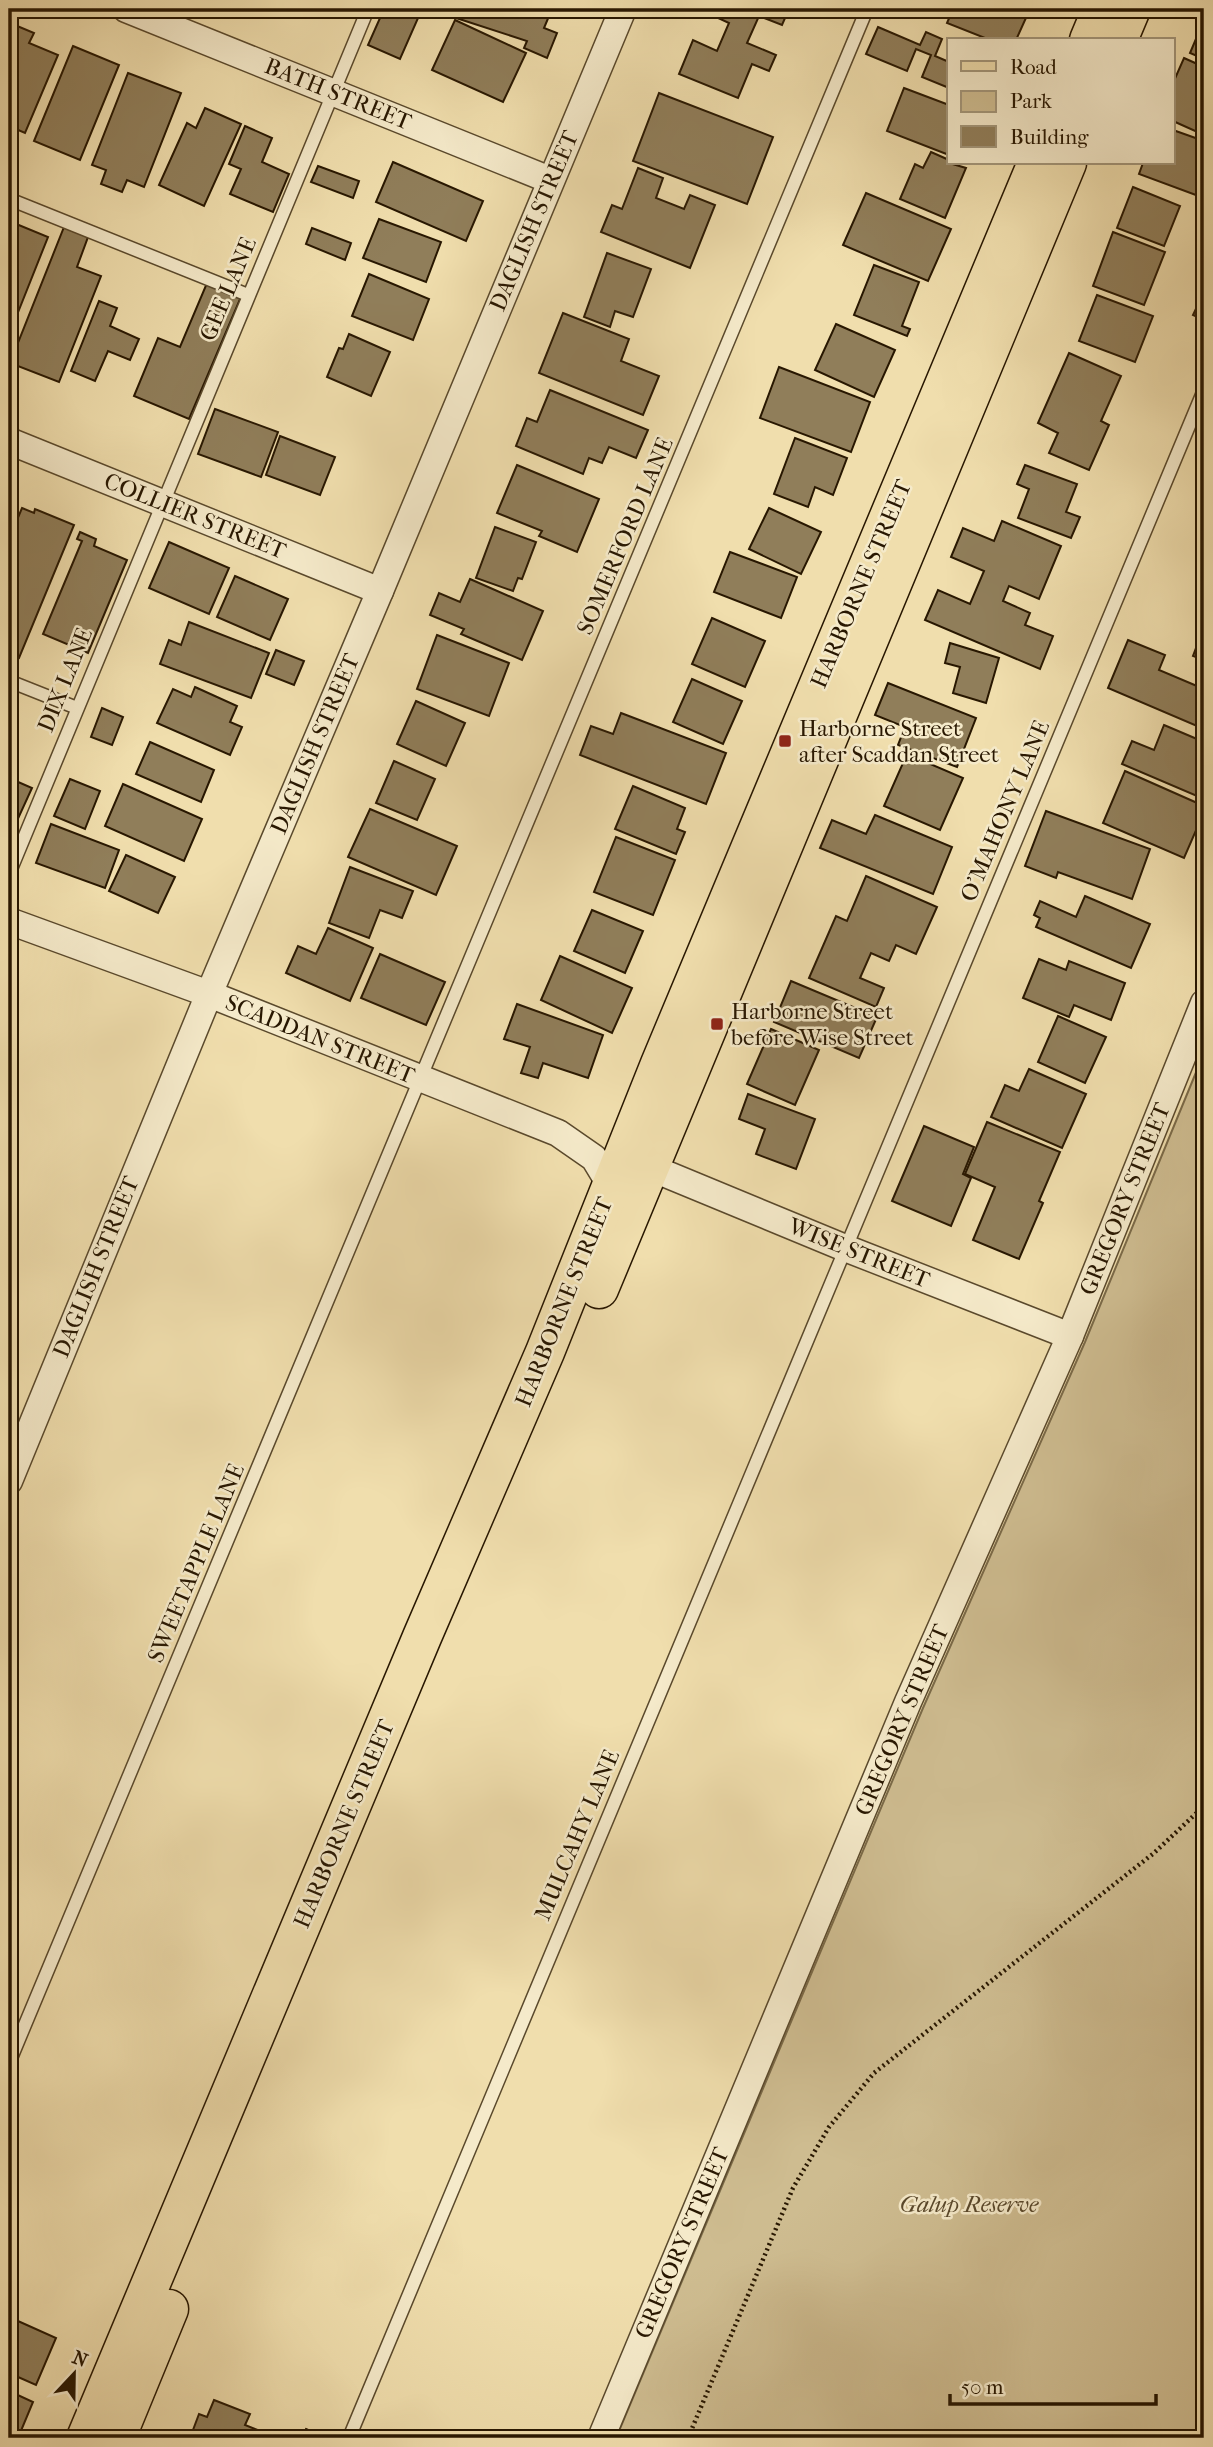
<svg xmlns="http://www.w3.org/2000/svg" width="1213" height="2447" viewBox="0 0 1213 2447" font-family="'IM FELL French Canon',serif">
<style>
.green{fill:#cebc90;stroke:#7b6a48;stroke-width:2}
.building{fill:#907e5a;stroke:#281701;stroke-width:2}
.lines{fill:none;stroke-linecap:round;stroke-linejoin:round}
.service-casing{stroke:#5a492c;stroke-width:15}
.minor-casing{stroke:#5a492c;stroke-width:29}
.primary-casing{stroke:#281701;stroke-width:41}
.path{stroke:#281701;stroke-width:4.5;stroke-dasharray:2 3.5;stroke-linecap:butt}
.service{stroke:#f5eaca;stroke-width:12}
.minor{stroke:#f5eaca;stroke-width:26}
.primary{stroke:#f0dead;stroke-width:38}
.poi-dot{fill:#8f2418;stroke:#f5eaca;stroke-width:2.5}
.labels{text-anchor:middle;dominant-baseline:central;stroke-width:5;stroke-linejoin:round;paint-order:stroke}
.street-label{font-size:23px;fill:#281701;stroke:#f5eaca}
.poi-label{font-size:23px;fill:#281701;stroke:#f5eaca;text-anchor:start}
.park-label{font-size:23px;font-style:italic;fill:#5a492c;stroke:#f5eaca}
</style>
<rect width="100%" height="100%" fill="#f0dead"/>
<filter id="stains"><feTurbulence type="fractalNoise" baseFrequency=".00286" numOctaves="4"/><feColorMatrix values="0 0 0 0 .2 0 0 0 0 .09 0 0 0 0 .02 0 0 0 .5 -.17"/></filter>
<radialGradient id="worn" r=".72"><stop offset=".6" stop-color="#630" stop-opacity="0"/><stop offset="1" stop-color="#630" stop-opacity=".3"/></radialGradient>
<path class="green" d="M1204 1053V2438H616L923 1708 1085 1342Z"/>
<g class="building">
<path d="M384 9H422L400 59 368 45Z"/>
<path d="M449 9H552L544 28 557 33 547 58 524 48 527 41 447 15Z"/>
<path d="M699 9H789L782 25 759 16 747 43 776 55 769 71 752 64 738 98 679 74 693 40 717 51 729 23Z"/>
<path d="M953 9H1030L1016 40H990L947 23Z"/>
<path d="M455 20 526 53 503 102 432 70Z"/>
<path d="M1204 20V59L1190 53Z"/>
<path d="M10 23 34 33 29 43 58 55 25 133 9 126Z"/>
<path d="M878 27 920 45 926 32 942 39 935 56 949 62V88L922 77 931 55 916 49 907 71 866 54Z"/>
<path d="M73 46 119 65 80 160 34 141Z"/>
<path d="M1184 58 1204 67V135L1173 121V83Z"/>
<path d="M128 73 181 93 144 187 127 180 122 192 101 184 106 170 92 165Z"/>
<path d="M904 88 949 105V155L887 131Z"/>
<path d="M659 93 773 137 747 204 633 161Z"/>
<path d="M205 108 241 124 204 206 159 185 187 123 196 128Z"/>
<path d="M245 126 272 138 262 162 289 174 273 212 230 194 241 169 229 164Z"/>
<path d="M1173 130 1204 141V198L1139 174 1143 163H1173Z"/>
<path d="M931 152 949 160V163L966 168 945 218 900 199 915 164 923 168Z"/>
<path d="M393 162 483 201 466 241 376 202Z"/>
<path d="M318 166 359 181 353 198 311 182Z"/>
<path d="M638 168 663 178 656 198 684 209 690 195 715 205 690 268 601 232 612 205 622 209Z"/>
<path d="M1133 187 1180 206 1164 246 1117 228Z"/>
<path d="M866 193 951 229 928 281 843 245Z"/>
<path d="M379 219 441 242 426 282 363 258Z"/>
<path d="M9 221 48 237 9 335Z"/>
<path d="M64 227 88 237 77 267 101 276 59 382 10 363Z"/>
<path d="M312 228 351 243 345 260 306 244Z"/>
<path d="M1113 232 1165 252 1144 305 1093 286Z"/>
<path d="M607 253 651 269 633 317 615 311 610 327 584 317Z"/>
<path d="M874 265 919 282 902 326 910 329 907 336 854 315Z"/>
<path d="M369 274 429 299 413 340 352 316Z"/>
<path d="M207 283 241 297 189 419 134 396 158 338 180 347Z"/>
<path d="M1204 292V320L1193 315Z"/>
<path d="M1097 295 1153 316 1135 362 1079 341Z"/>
<path d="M99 301 117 308 110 326 139 339 130 360 108 351 95 381 71 371Z"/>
<path d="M563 313 629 339 621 361 659 376 643 415 539 373Z"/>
<path d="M836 324 895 350 874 397 815 370Z"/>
<path d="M349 334 390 352 371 396 327 377 339 348 343 349Z"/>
<path d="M1069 353 1121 376 1101 421 1109 425 1089 470 1049 453 1058 433 1038 423Z"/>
<path d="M779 367 870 402 851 452 760 418Z"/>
<path d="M550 390 648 430 636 458 609 447 602 463 589 458 583 474 516 446 527 418 537 422Z"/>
<path d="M215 409 278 432 261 477 198 454Z"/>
<path d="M280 436 335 457 320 495 266 475Z"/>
<path d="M795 438 847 458 833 495 815 487 808 507 774 494Z"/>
<path d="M517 465 599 499 577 552 539 536 542 531 497 513Z"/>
<path d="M1025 465 1077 484 1066 512 1080 517 1071 538 1018 518 1029 489 1017 484Z"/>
<path d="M22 508 34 513 35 509 74 525 19 658 9 654V539Z"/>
<path d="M769 508 821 532 801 574 749 549Z"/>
<path d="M1002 521 1061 546 1039 599 1009 586 1003 601 1030 613 1025 625 1053 636 1040 669 925 620 938 590 970 604 984 571 951 557 963 528 994 541Z"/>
<path d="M495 527 536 542 522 579 518 578 513 591 476 578Z"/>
<path d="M80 532 96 539 94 546 127 560 88 653 43 634 82 541 77 539Z"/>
<path d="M169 542 229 568 209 614 149 588Z"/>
<path d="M730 552 797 577 781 618 714 592Z"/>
<path d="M235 576 288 599 270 640 217 617Z"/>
<path d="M470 579 543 611 522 660 461 634 464 629 430 615 439 593 460 602Z"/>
<path d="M712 618 765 641 745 687 692 664Z"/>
<path d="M189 622 269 653 251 698 160 664 169 640 181 645Z"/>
<path d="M1204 627V660L1193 656Z"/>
<path d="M437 635 509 663 489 716 417 689Z"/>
<path d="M1128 640 1165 655 1159 670 1204 689V729L1108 688Z"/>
<path d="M950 643 999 658 986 703 953 693 960 667 945 663Z"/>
<path d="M276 650 304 661 294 685 266 674Z"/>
<path d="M692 679 742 701 723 744 673 722Z"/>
<path d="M888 683 976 718 957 767 898 745 905 727 875 715Z"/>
<path d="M195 687 237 706 230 722 242 727 230 755 157 723 173 689 191 697Z"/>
<path d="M416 701 465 723 446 766 397 744Z"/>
<path d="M102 708 123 717 112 745 91 737Z"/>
<path d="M621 713 726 753 706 804 580 755 591 726 613 734Z"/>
<path d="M1164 725 1204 742V799L1122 764 1132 741 1154 750Z"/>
<path d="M150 742 214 770 201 802 136 774Z"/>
<path d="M907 754 963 778 940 830 884 806Z"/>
<path d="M394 761 435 779 417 820 376 803Z"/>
<path d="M1125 771 1204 806V812L1184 858 1103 823Z"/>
<path d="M9 778 32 788 16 823 9 820Z"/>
<path d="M70 779 100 791 85 829 54 816Z"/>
<path d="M123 784 202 819 184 861 105 826Z"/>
<path d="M633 786 685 808 677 829 685 832 676 854 615 829Z"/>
<path d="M370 809 457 846 436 895 348 857Z"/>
<path d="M1046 811 1150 849 1132 899 1058 872 1056 878 1025 866Z"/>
<path d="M875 815 952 847 933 894 820 848 832 820 866 834Z"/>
<path d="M51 824 119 850 105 888 36 863Z"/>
<path d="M616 837 675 860 653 915 594 892Z"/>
<path d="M126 855 175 877 158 913 109 891Z"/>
<path d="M350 867 413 891 402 918 380 910 369 938 329 923Z"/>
<path d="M866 876 937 907 916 954 896 945 889 961 871 953 860 978 884 988 876 1007 809 978 836 916 847 921Z"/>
<path d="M1085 896 1150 924 1131 968 1036 927 1040 918 1034 915 1040 901 1076 917Z"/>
<path d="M592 910 643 931 625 973 574 951Z"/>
<path d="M328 928 373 948 350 1001 286 973 298 946 316 954Z"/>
<path d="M380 954 445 982 426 1025 361 998Z"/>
<path d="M560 956 632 988 612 1033 541 1000Z"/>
<path d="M1039 959 1066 970 1069 961 1125 983 1111 1020 1074 1005 1069 1017 1023 998Z"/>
<path d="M791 981 877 1017 859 1058 774 1022Z"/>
<path d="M517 1004 603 1035 588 1078 543 1063 538 1078 521 1073 530 1047 504 1039Z"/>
<path d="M1058 1016 1106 1037 1085 1083 1038 1062Z"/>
<path d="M771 1029 819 1050 795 1105 747 1084Z"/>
<path d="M1029 1069 1086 1094 1062 1148 991 1117 1005 1085 1019 1091Z"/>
<path d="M748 1094 815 1119 796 1169 756 1154 765 1129 739 1119Z"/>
<path d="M987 1122 1060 1152 1039 1201 1043 1203 1019 1259 973 1240 995 1187 965 1174Z"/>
<path d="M924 1126 974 1147 963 1174 971 1178 951 1226 892 1201Z"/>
<path d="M9 2317 56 2338 36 2385 9 2373Z"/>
<path d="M9 2391 33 2402 18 2438H9Z"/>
<path d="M214 2400 250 2414 245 2425 278 2438H190L199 2414 207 2417Z"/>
<path d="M306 2429 317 2434 316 2437 318 2438H303Z"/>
</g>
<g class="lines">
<defs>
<g id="service">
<path d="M9 199 248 295"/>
<path d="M9 681 77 708"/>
<path d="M9 874 368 9"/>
<path d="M9 2063 867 9"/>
<path d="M349 2438 1204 390"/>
</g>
<g id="minor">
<path d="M126 9 550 180"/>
<path d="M9 441 380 591"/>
<path d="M9 921 209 994 558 1133 594 1158 611 1186"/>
<path d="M649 1167 845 1248 1070 1336"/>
<path d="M9 1481 209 994 380 591 623 9"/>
<path d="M601 2438 908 1702 1070 1336 1204 1003"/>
</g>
<g id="primary">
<path d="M1089 40 1102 9"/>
<path d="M1118 40 1131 9"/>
<path d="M599 1289 1067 163"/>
<path d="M86 2438 422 1637 545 1352 660 1064 1037 163"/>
<path d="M116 2438 169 2309"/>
</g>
</defs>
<use href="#service" class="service-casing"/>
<use href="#minor" class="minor-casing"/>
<use href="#primary" class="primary-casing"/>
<path class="path" d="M688 2438 793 2188 829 2127 874 2073 1154 1853 1204 1806"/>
<use href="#service" class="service"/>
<use href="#minor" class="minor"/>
<use href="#primary" class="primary"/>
</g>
<g class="poi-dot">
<rect x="778" y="734" width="14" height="14" rx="3.5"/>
<rect x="710" y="1017" width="14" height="14" rx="3.5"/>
</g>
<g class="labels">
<g class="street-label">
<text transform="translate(338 94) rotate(22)">BATH STREET</text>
<text transform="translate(534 221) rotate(-67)">DAGLISH STREET</text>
<text transform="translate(228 289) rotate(-67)">GEE LANE</text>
<text transform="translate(195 516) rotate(22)">COLLIER STREET</text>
<text transform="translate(625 536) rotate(-67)">SOMERFORD LANE</text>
<text transform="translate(861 584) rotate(-67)">HARBORNE STREET</text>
<text transform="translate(65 680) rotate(-68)">DIX LANE</text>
<text transform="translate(315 744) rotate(-67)">DAGLISH STREET</text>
<text transform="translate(1005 811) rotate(-67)">O'MAHONY LANE</text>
<text transform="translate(320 1039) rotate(22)">SCADDAN STREET</text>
<text transform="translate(1125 1199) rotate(-68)">GREGORY STREET</text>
<text transform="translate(859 1253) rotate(22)">WISE STREET</text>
<text transform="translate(96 1267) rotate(-68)">DAGLISH STREET</text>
<text transform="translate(564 1302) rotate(-68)">HARBORNE STREET</text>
<text transform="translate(196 1563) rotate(-67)">SWEETAPPLE LANE</text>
<text transform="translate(902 1720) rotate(-67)">GREGORY STREET</text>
<text transform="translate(344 1824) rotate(-67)">HARBORNE STREET</text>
<text transform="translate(577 1835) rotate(-67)">MULCAHY LANE</text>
<text transform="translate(682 2243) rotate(-67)">GREGORY STREET</text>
</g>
<g class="poi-label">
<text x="799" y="728">Harborne Street<tspan x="799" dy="26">after Scaddan Street</tspan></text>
<text x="731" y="1011">Harborne Street<tspan x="731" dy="26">before Wise Street</tspan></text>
</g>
<g class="park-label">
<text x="969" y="2204">Galup Reserve</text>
</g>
</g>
<rect width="1213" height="2447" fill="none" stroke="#f0dead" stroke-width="35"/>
<rect x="10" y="10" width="1192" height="2426" fill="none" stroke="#281701" stroke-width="3.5"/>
<rect x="18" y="18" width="1178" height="2412" fill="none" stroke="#281701" stroke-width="2"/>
<rect x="947" y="38" width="228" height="126" fill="#f5eaca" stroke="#a3967a" stroke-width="2"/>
<rect x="961" y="61" width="35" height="10" fill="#f0dead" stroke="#a3967a" stroke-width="2"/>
<text x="1010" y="74" font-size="21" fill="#281701">Road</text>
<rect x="961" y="91" width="35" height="21" fill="#cebc90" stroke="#a3967a" stroke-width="2"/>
<text x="1010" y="108" font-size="21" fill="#281701">Park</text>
<rect x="961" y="126" width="35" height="21" fill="#907e5a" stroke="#a3967a" stroke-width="2"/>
<text x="1010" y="144" font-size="21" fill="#281701">Building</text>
<g transform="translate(74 2374) rotate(22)" stroke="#f5eaca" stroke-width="5" paint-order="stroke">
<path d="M0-5L12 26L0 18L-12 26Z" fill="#281701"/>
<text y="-10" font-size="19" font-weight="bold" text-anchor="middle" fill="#281701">N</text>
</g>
<path d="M950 2394v10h206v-10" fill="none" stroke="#281701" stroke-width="3.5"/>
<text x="961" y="2394" font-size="21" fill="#281701" stroke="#f5eaca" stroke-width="5" paint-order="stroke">50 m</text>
<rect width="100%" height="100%" filter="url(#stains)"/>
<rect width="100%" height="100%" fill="url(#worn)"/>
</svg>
